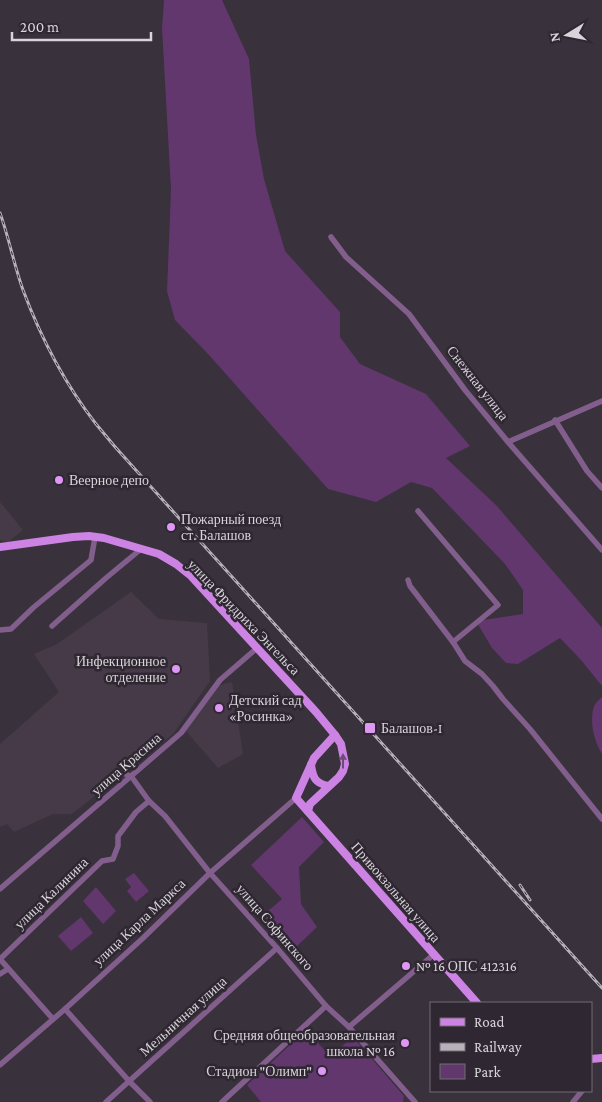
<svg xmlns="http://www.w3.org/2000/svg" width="602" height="1102" viewBox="0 0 602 1102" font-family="'Crimson Pro',serif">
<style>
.built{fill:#463a49}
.green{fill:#61376d}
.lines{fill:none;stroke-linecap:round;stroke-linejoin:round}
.minor{stroke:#825e8c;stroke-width:5.5}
.major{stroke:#cd83e3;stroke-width:8}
.rail-casing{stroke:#b7b2b9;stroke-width:3}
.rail{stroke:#2f2731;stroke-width:1;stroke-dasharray:4;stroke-linecap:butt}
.oneway{fill:#6e4c78}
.poi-dot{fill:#de98f3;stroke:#2f2731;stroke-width:2}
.labels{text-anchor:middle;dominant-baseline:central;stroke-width:5;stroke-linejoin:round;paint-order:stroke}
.street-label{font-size:14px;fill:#d8d4da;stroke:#2f2731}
.poi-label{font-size:14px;fill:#d8d4da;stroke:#2f2731;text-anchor:start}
</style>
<rect width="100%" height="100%" fill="#39313b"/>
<g class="built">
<path d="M0 502 23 530 8 542 0 540Z"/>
<path d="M131 592 159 619 207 623 210 681 173 734 72 814H53L14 832 7 824 0 827V744L59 692 34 654 57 644Z"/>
<path d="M232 682 243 754 218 768 186 731 220 685Z"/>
</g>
<g class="green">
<path d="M164 0H222L249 59 256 135 264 179 285 251 340 312V337L360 364 426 394 470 446 446 458 496 505 602 628V686L581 660 560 638 518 664 506 663 492 648 476 621 523 614V590L505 564 432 488 411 482 376 502 328 489 209 355 175 320 167 291 171 190 162 28Z"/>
<path d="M602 697V754C594 741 589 722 594 706 596 702 599 700 602 697Z"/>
<path d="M302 817 324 842 299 867 301 904 317 927 292 951 261 917 282 899 251 865Z"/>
<path d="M134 873 149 891 136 902 127 891 131 887 125 879Z"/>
<path d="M96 887 116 911 103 924 83 901Z"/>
<path d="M81 917 93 933 71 951 58 936Z"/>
<path d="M306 1030 330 1056 353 1037 404 1096 403 1102H261L247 1085Z"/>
</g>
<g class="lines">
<g class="minor">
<path d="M331 237 346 257 409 314 465 390 508 442 602 550"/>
<path d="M555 420 587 471 602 488"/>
<path d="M508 442 602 401"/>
<path d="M418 511 498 605 453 642"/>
<path d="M408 580 410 586 453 642 465 661 482 674 493 686 503 699 530 729 602 819"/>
<path d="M52 626 106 578 141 549"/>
<path d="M0 630 11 629 34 607 91 560 95 537"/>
<path d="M116 771 131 776 149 801 165 816 210 873 277 948 326 1006 349 1027 415 1102"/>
<path d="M0 889 181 733 220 680 257 648"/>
<path d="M0 959 102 861 113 859 118 846V836L136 812 149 801"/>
<path d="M0 959 53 1019"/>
<path d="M0 974 8 969"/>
<path d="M65 1009 129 1081 150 1102"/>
<path d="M349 1027 433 955"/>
<path d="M0 1065 65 1009 142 939 210 873 296 798"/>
<path d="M106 1102 277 948"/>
<path d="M222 1102 326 1006"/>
<path d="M573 1102 582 1091"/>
</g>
<g class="major">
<path d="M0 547 73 537 89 536 104 538 159 554 176 564 191 576 316 712 335 735 341 744 345 764 343 771 339 777 310 804 308 811"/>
<path d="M335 735 314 758 296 798 477 1003"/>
<path d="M311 765C313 778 315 783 328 786"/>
<path d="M591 1059 602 1058"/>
</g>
<defs>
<g id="rail">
<path d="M0 213C9 238 14 265 23 290 41 338 65 384 96 424 108 439 121 454 134 468L602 988"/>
<path d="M520 885 530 900"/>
</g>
</defs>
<use href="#rail" class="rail-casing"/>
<use href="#rail" class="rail"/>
</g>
<defs><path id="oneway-solid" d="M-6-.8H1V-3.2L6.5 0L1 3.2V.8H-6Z" transform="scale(1.25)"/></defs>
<use class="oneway" href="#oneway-solid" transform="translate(343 761) rotate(-90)"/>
<g class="poi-dot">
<circle cx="59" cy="480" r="5"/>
<circle cx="171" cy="527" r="5"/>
<circle cx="176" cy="669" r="5"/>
<circle cx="219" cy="708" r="5"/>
<rect x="364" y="722" width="12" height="12" rx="2.5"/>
<circle cx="406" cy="966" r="5"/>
<circle cx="405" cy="1043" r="5"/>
<circle cx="322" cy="1071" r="5"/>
</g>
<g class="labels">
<g class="street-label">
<text transform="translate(478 383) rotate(52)">Снежная улица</text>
<text transform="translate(244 617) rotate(46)">улица Фридриха Энгельса</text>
<text transform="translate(126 764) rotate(-41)">улица Красина</text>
<text transform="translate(396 892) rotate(49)">Привокзальная улица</text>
<text transform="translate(51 893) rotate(-44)">улица Калинина</text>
<text transform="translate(139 922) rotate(-43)">улица Карла Маркса</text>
<text transform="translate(275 927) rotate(49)">улица Софинского</text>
<text transform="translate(183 1016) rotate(-42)">Мельничная улица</text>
</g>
<g class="poi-label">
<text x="69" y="480">Веерное депо</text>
<text x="181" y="519">Пожарный поезд<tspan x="181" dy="16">ст. Балашов</tspan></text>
<text x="166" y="661" text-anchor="end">Инфекционное<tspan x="166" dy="16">отделение</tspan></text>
<text x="229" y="700">Детский сад<tspan x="229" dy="16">«Росинка»</tspan></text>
<text x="381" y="728">Балашов-I</text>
<text x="416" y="966">№ 16 ОПС 412316</text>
<text x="395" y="1035" text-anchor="end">Средняя общеобразовательная<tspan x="395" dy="16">школа № 16</tspan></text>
<text x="312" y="1071" text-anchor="end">Стадион "Олимп"</text>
</g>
</g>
<rect x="430" y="1002" width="162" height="90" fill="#2f2731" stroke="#736c75"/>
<rect x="440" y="1018" width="25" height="8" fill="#cd83e3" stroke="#736c75"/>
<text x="474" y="1027" font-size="15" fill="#d8d4da">Road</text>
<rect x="440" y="1043" width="25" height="8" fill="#b7b2b9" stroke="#736c75"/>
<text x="474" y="1052" font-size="15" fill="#d8d4da">Railway</text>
<rect x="440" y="1064" width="25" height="15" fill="#61376d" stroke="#736c75"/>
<text x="474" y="1077" font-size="15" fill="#d8d4da">Park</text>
<g transform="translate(567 35) rotate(260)" stroke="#2f2731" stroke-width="4" paint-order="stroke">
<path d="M0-4L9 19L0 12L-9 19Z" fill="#d8d4da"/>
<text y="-8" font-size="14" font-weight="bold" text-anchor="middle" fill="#d8d4da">N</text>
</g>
<path d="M12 32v8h139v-8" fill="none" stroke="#d8d4da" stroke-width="2.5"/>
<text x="20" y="32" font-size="15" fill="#d8d4da" stroke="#2f2731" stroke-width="4" paint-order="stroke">200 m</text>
</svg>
